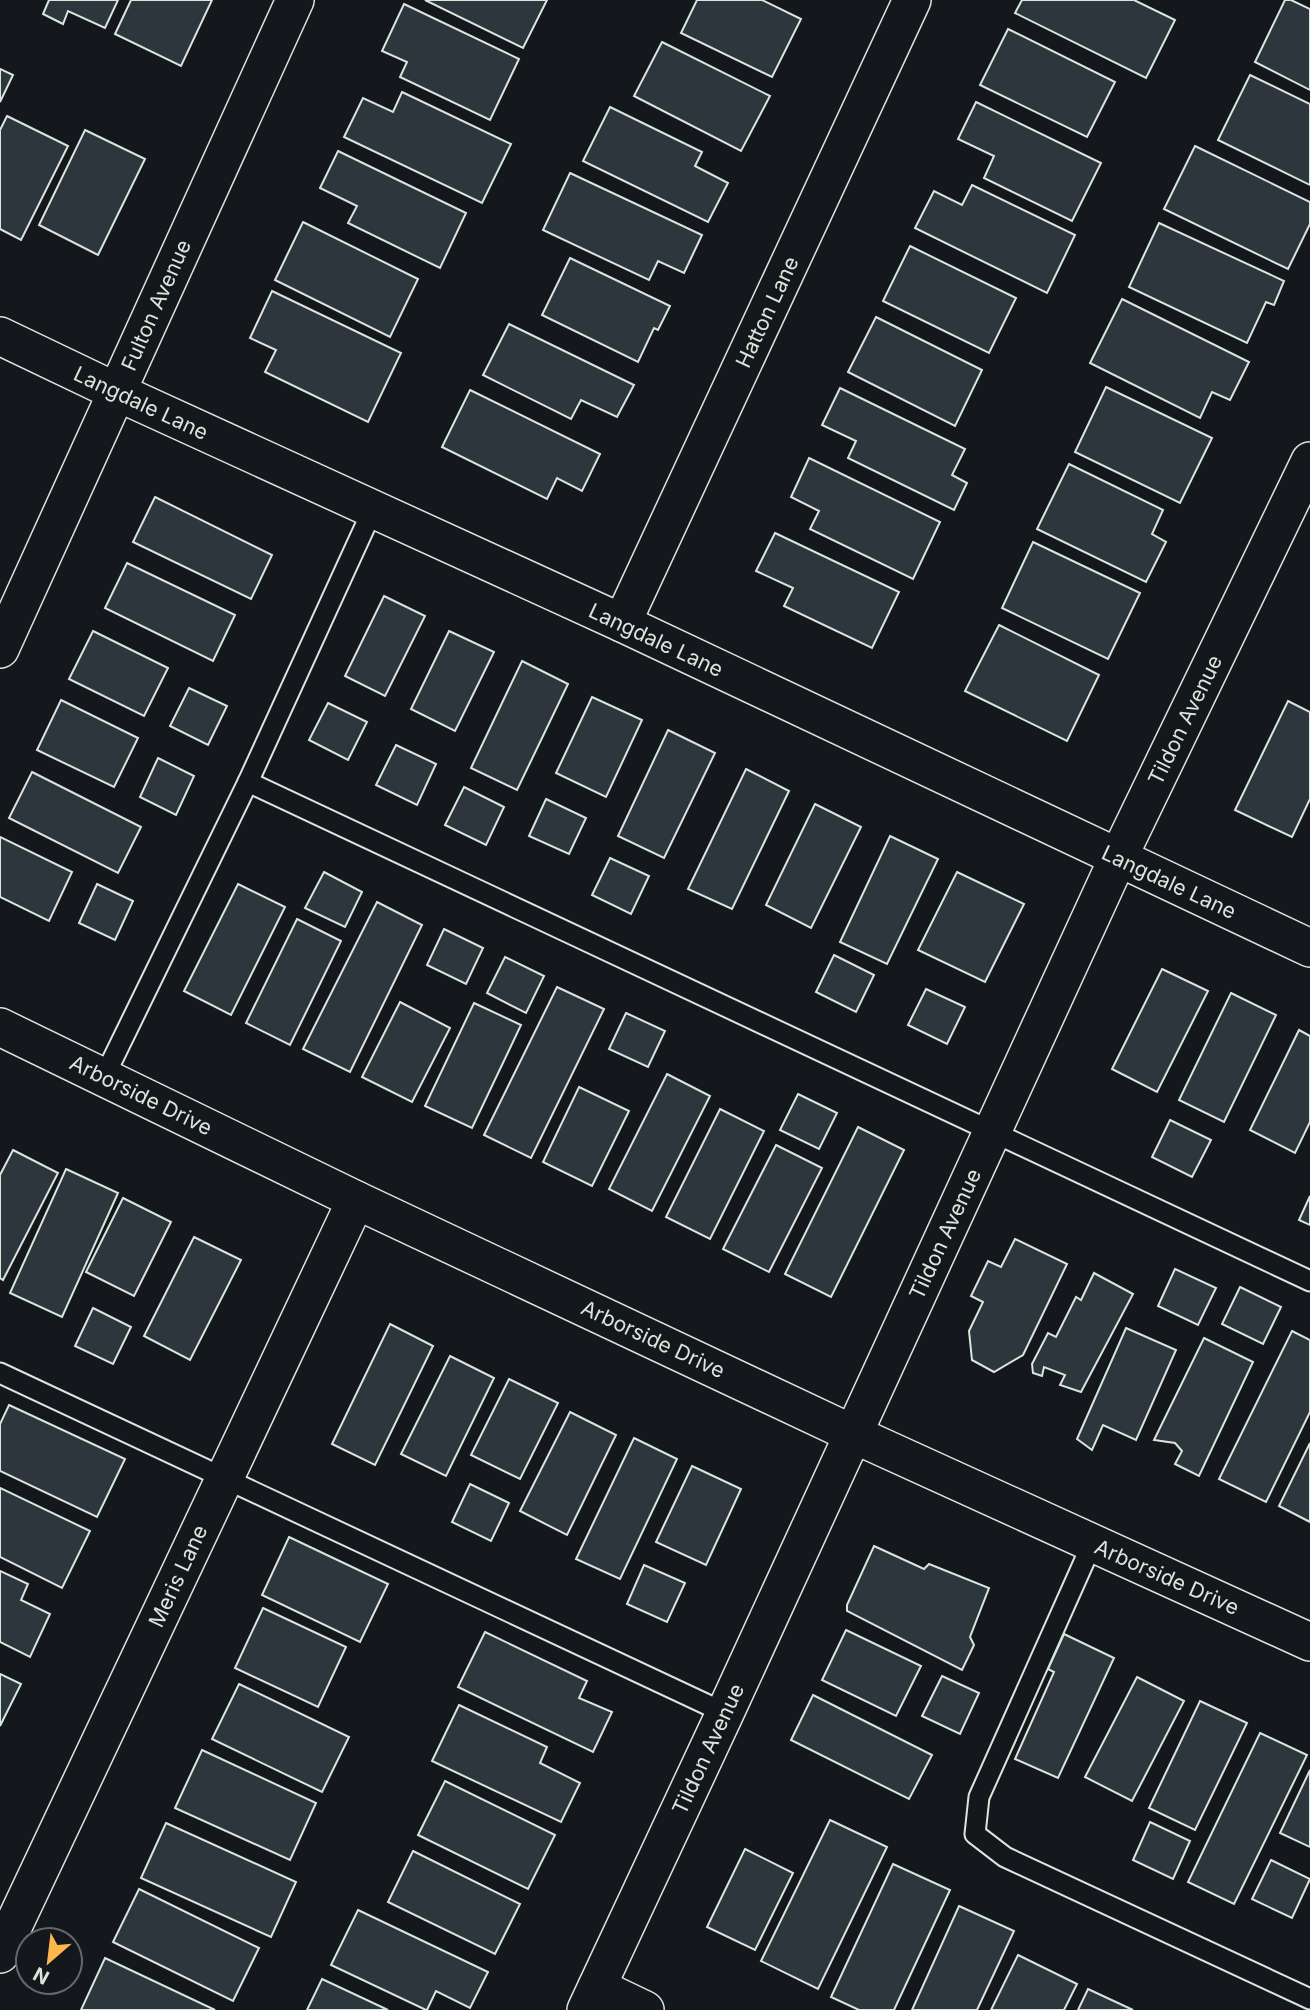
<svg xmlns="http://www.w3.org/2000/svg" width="1310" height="2010" viewBox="0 0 1310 2010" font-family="Inter,sans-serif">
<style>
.building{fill:#2c363c;stroke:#d8e6dc;stroke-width:2}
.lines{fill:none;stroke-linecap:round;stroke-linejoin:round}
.service-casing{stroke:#d8e6dc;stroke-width:23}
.minor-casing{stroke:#d8e6dc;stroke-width:40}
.service{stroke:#14181c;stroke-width:19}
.minor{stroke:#14181c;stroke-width:37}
.labels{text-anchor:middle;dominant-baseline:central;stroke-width:5;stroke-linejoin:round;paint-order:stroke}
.street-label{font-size:21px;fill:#d8e6dc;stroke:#14181c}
</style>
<rect width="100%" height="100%" fill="#14181c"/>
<g class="building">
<path d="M49 0H118L105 28 68 11 63 24 43 14Z"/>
<path d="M131 0H212L181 66 115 34Z"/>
<path d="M425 0H547L523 48Z"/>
<path d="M697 0H762L801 19 772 77 681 33Z"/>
<path d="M1022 0H1134L1175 20 1146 78 1015 13Z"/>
<path d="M1285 0H1291L1310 9V90L1255 62Z"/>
<path d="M404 4 519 59 490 120 400 77 407 62 382 51Z"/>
<path d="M1008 29 1115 82 1087 137 980 85Z"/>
<path d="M662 42 770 96 741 151 634 96Z"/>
<path d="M0 69 13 75 0 102Z"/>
<path d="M1250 75 1310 104V185L1218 140Z"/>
<path d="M402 92 511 144 482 203 344 137 363 98 393 112Z"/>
<path d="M976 102 1101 163 1072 221 984 178 994 156 958 139Z"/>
<path d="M610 107 702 152 695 166 728 183 708 222 583 161Z"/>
<path d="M7 116 68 146 21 240 0 229V130Z"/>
<path d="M85 130 145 159 98 255 39 225Z"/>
<path d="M1195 146 1310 202V224L1288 269 1164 209Z"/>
<path d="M338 151 466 213 440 268 348 223 357 206 320 188Z"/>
<path d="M570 173 702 235 684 273 658 261 649 280 543 230Z"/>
<path d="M972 185 1075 235 1047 293 915 228 934 191 962 205Z"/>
<path d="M303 222 418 279 390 337 275 280Z"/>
<path d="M1159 223 1284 281 1274 305 1266 302 1247 343 1129 287Z"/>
<path d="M910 246 1016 298 989 353 883 301Z"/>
<path d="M570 258 670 306 658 330 654 328 638 362 542 315Z"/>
<path d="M272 291 401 353 368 422 265 372 276 350 250 338Z"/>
<path d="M1122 299 1249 362 1230 400 1212 392 1200 418 1090 363Z"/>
<path d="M876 317 982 370 955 426 848 372Z"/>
<path d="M509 324 634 385 617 417 581 400 571 419 483 375Z"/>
<path d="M1106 387 1212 438 1180 503 1075 452Z"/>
<path d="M840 388 965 449 952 475 967 483 954 510 848 458 856 441 822 425Z"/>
<path d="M470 390 600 454 582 491 557 478 547 499 442 447Z"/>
<path d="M809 458 940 522 913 579 810 529 819 511 791 497Z"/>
<path d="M1069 464 1163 510 1152 534 1166 542 1146 582 1037 529Z"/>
<path d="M155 497 272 555 251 599 133 542Z"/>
<path d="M775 533 899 592 872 648 784 606 793 588 756 571Z"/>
<path d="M1033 542 1140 593 1108 659 1002 608Z"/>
<path d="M127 563 235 615 213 661 105 608Z"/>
<path d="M384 596 425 616 385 696 345 676Z"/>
<path d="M999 625 1099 675 1067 741 965 691Z"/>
<path d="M93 631 168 668 144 716 69 679Z"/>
<path d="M449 631 494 652 455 731 411 709Z"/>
<path d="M522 661 568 684 517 790 471 768Z"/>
<path d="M189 688 227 706 208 745 170 726Z"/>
<path d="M592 697 642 720 606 797 556 773Z"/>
<path d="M61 700 138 738 114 787 37 750Z"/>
<path d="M1288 701 1310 712V799L1292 837 1235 810Z"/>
<path d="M328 703 367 722 348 760 309 740Z"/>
<path d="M668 730 715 753 664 858 618 836Z"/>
<path d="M396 745 436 764 417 805 376 785Z"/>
<path d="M158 758 194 776 176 815 140 797Z"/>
<path d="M746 769 789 791 732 909 688 889Z"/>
<path d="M32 772 141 827 118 873 9 818Z"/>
<path d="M464 787 504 807 486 845 445 825Z"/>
<path d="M546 799 586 818 569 854 529 836Z"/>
<path d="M815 804 861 827 811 928 766 905Z"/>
<path d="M890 836 938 859 887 964 840 942Z"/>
<path d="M0 837 72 872 49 921 0 897Z"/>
<path d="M610 858 649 876 631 914 592 895Z"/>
<path d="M324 872 362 892 345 927 305 908Z"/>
<path d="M957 872 1024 904 985 982 918 950Z"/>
<path d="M97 884 133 901 115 940 79 923Z"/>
<path d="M238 884 285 907 231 1015 184 991Z"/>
<path d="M377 902 422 925 350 1072 303 1049Z"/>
<path d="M297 919 341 941 290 1045 246 1023Z"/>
<path d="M444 929 483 948 466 984 427 965Z"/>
<path d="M834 955 874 975 856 1012 816 992Z"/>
<path d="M505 957 544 976 526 1013 487 993Z"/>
<path d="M1162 969 1208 991 1157 1092 1112 1069Z"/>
<path d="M557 987 604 1009 531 1158 484 1135Z"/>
<path d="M926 989 965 1007 947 1044 908 1025Z"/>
<path d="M1231 993 1276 1015 1224 1122 1179 1100Z"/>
<path d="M400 1002 450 1028 412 1102 362 1077Z"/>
<path d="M474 1003 521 1025 472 1128 425 1106Z"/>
<path d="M626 1013 665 1031 648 1067 609 1049Z"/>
<path d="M1299 1030 1310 1036V1122L1295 1153 1250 1130Z"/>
<path d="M667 1074 710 1096 652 1211 609 1189Z"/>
<path d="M579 1087 629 1111 592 1186 543 1162Z"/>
<path d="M798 1094 837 1113 819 1149 780 1130Z"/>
<path d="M720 1109 764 1131 710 1239 666 1217Z"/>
<path d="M1170 1120 1211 1140 1192 1177 1152 1157Z"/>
<path d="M858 1127 904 1150 831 1297 785 1274Z"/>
<path d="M776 1145 822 1168 769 1272 723 1249Z"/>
<path d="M13 1150 58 1173 3 1280 0 1278V1175Z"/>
<path d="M66 1169 118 1193 62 1317 10 1293Z"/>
<path d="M1310 1196V1225L1299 1220Z"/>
<path d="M123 1198 171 1222 134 1296 86 1272Z"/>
<path d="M194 1237 241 1260 190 1360 144 1336Z"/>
<path d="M1015 1239 1067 1264 1023 1355 994 1372 972 1360 969 1331 983 1302 971 1296 988 1261 1001 1267Z"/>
<path d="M1175 1269 1216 1288 1198 1325 1158 1306Z"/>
<path d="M1094 1273 1133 1294 1081 1392 1060 1385 1065 1375 1044 1367 1042 1376 1033 1373 1032 1364 1048 1333 1056 1337 1076 1297 1081 1300Z"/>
<path d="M1240 1287 1281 1307 1263 1344 1222 1324Z"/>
<path d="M93 1308 131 1327 113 1364 75 1346Z"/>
<path d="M390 1324 433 1346 375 1465 332 1444Z"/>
<path d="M1126 1328 1176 1350 1136 1440 1103 1425 1092 1450 1077 1439Z"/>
<path d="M1292 1331 1310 1340V1412L1266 1502 1219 1479Z"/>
<path d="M1204 1338 1253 1362 1199 1476 1175 1464 1182 1451 1175 1443 1154 1440Z"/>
<path d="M450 1356 494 1378 446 1476 401 1454Z"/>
<path d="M509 1379 558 1403 520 1479 471 1455Z"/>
<path d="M9 1405 125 1459 97 1517 0 1471V1424Z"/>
<path d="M570 1412 616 1435 567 1535 520 1511Z"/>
<path d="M634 1438 677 1459 620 1579 576 1559Z"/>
<path d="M1310 1443V1522L1279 1506Z"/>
<path d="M692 1466 741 1489 706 1565 656 1542Z"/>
<path d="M470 1484 509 1503 491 1541 452 1522Z"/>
<path d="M0 1488 90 1531 62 1588 0 1557Z"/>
<path d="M289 1537 388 1584 360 1642 262 1595Z"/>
<path d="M874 1546 924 1569 929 1564 989 1588 970 1637 974 1645 962 1670 847 1611V1605Z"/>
<path d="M644 1565 685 1583 667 1622 627 1604Z"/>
<path d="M0 1571 28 1584 21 1600 50 1614 30 1657 0 1642Z"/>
<path d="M263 1608 346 1647 318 1707 235 1668Z"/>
<path d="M846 1630 921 1666 896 1716 822 1680Z"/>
<path d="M485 1632 587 1681 579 1698 612 1712 593 1752 458 1687Z"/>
<path d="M1064 1634 1114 1658 1058 1778 1015 1759 1054 1672 1048 1669Z"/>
<path d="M0 1674 21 1684 0 1726Z"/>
<path d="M942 1676 979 1693 960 1734 922 1716Z"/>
<path d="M1137 1677 1184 1701 1132 1801 1085 1777Z"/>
<path d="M239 1684 349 1737 322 1792 212 1739Z"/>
<path d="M813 1695 932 1755 909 1799 791 1740Z"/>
<path d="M1200 1701 1247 1723 1195 1830 1149 1808Z"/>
<path d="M459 1705 547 1747 540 1763 580 1783 561 1822 432 1761Z"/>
<path d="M1260 1733 1307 1755 1234 1904 1188 1882Z"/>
<path d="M202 1750 316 1803 290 1860 175 1808Z"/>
<path d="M1310 1770V1847L1280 1833Z"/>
<path d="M445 1781 555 1835 528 1889 418 1835Z"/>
<path d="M830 1820 887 1847 818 1989 761 1961Z"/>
<path d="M1150 1822 1190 1841 1173 1879 1133 1860Z"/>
<path d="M166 1823 296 1882 271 1937 141 1878Z"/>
<path d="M745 1849 793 1873 755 1950 707 1927Z"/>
<path d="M413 1851 520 1904 495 1954 388 1902Z"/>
<path d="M1271 1860 1310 1879 1292 1918 1252 1899Z"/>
<path d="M893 1864 950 1890 894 2010H859L831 1997Z"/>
<path d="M139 1889 259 1948 233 2001 113 1942Z"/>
<path d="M959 1906 1014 1931 977 2010H912Z"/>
<path d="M358 1910 488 1972 470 2008 436 1991 427 2010H426L331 1965Z"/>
<path d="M1018 1955 1077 1984 1064 2010H991Z"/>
<path d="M105 1958 215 2010H81Z"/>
<path d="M322 1979 388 2010H307Z"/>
<path d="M1088 1989 1133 2010H1078Z"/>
</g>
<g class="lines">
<defs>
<g id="service">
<path d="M248 782 1310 1281"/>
<path d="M104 1077 248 782 373 509"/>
<path d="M0 1373 725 1713"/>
<path d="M1092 1544 979 1797 975 1834 1005 1857 1310 1999"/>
</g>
<g id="minor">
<path d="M0 336 117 392 622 623 1310 948"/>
<path d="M622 623 912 0"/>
<path d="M0 649 295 0"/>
<path d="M0 1027 356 1200 853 1434 1310 1642"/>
<path d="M0 1954 356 1200"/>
<path d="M597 1987 645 2010"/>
<path d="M586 2010 725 1713 1118 858 1310 461"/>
</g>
</defs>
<use href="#service" class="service-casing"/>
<use href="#minor" class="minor-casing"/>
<use href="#service" class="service"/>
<use href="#minor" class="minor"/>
</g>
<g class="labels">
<g class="street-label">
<text transform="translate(156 305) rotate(-66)">Fulton Avenue</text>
<text transform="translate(767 312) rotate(-65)">Hatton Lane</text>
<text transform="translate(141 403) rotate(25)">Langdale Lane</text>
<text transform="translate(656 640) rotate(25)">Langdale Lane</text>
<text transform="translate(1185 720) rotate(-64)">Tildon Avenue</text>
<text transform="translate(1169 882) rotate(25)">Langdale Lane</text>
<text transform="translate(141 1095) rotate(26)">Arborside Drive</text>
<text transform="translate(945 1234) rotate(-65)">Tildon Avenue</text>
<text transform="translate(653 1339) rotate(25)">Arborside Drive</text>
<text transform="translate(178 1576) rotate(-65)">Meris Lane</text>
<text transform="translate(1167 1577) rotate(24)">Arborside Drive</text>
<text transform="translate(708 1749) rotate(-65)">Tildon Avenue</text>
</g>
</g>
<g transform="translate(49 1961) rotate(208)"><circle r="33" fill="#14181c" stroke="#626a69" stroke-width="2"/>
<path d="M0-5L12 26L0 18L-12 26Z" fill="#ffb74d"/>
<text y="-10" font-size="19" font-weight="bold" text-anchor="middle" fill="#d8e6dc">N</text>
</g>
</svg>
